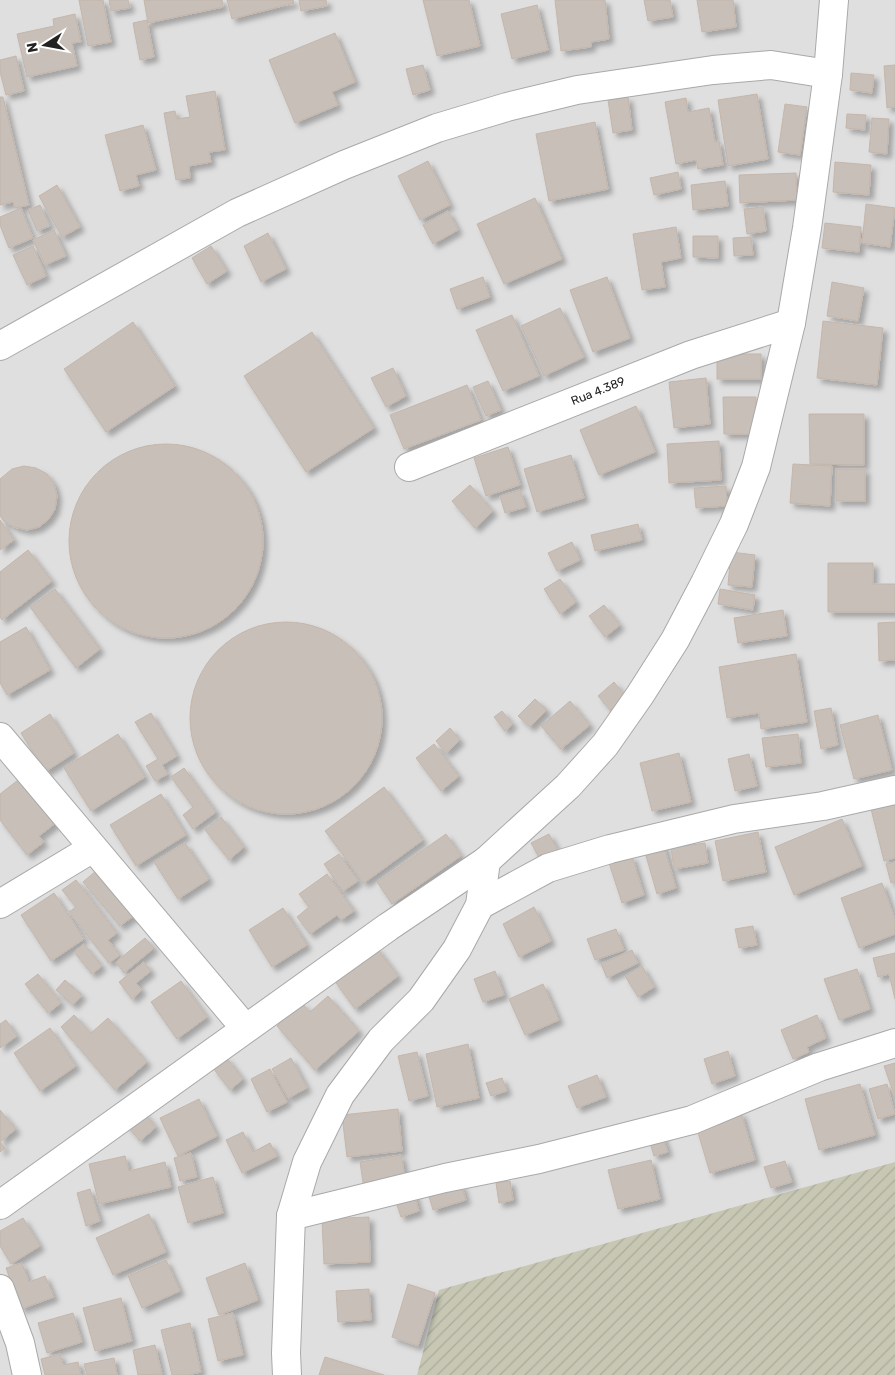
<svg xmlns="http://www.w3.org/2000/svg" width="895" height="1375" viewBox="0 0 895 1375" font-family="Rubik,sans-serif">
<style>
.residential{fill:#e0dfdf}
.construction{fill:url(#construction-furrows)}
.building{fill:#c7bfb8;stroke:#c4b6ab;filter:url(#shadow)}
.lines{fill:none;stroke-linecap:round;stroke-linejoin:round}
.minor-casing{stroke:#a9a9a9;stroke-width:30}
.minor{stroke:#fff;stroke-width:28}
.labels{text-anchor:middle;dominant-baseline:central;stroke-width:5;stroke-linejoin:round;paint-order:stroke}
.street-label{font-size:12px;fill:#222;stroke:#fff}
</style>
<defs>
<pattern id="construction-furrows" width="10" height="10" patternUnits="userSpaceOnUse" patternTransform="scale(1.25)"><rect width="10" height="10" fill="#c7c7b4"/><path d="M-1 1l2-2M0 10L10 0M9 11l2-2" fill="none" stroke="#abab9a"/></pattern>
<filter id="shadow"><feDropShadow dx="4.5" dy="4.5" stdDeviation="2.5" flood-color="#0004"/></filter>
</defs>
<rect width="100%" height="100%" fill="#f2efe9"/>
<rect class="residential" x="0" y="0" width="895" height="1375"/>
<path class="construction" d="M895 1162V1375H417L439 1290Z"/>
<g class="building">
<path d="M79 0H103L111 42 88 46Z"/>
<path d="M109 0H128L130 8 111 11Z"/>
<path d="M144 0H222L223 7 148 23Z"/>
<path d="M227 0H293L294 3 232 19Z"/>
<path d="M299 0H326L327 6 301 11Z"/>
<path d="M423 0H469L480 46 437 56Z"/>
<path d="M555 0H605L609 39 591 42V47L561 51Z"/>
<path d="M644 0H670L673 17 648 21Z"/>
<path d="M697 0H733L736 27 702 32Z"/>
<path d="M537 5 548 50 512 59 501 14Z"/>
<path d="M75 14 81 42 72 43 77 66 27 77 17 34 54 26 53 19Z"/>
<path d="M147 20 154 57 140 60 133 23Z"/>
<path d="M335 33 355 82 332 92 338 105 295 123 269 60Z"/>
<path d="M16 56 24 91 6 95 0 72V60Z"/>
<path d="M423 65 430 90 413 95 406 69Z"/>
<path d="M895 65V107L887 108 884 66Z"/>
<path d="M851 73 874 75 872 93 850 90Z"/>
<path d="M215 91 225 150 209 152 211 162 189 166 190 178 176 180 164 113 175 111 177 119 190 117 186 96Z"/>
<path d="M757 94 768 159 728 166 718 100Z"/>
<path d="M0 97H3L29 205 15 208 13 202 0 205Z"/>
<path d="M628 97 632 130 613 133 608 100Z"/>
<path d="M686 98 688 112 709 108 715 142 719 141 723 165 698 169 696 160 676 164 665 102Z"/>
<path d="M785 104 807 107 800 155 778 152Z"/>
<path d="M847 114 866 115 865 130 846 128Z"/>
<path d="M872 118 889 119 887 154 869 152Z"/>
<path d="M595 122 608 189 549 201 536 134Z"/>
<path d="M143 125 156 170 136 175 139 186 120 191 105 135Z"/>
<path d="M428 161 450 205 420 220 398 176Z"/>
<path d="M835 162 871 165 869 195 833 192Z"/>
<path d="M678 172 681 189 654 195 650 178Z"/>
<path d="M796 173 797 200 740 203 739 175Z"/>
<path d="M725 181 728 206 693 210 691 185Z"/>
<path d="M57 185 80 227 62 237 39 196Z"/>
<path d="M535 198 562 259 504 284 477 224Z"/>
<path d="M866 204 895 208 890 247 862 243Z"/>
<path d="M40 205 50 226 37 231 28 210Z"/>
<path d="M763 207 766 231 747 234 744 209Z"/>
<path d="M21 208 33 238 9 248 0 225V217Z"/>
<path d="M448 211 458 230 433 244 423 225Z"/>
<path d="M825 223 861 227 859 252 822 248Z"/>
<path d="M676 227 681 258 661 262 665 287 642 290 633 234Z"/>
<path d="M54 230 66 256 45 265 33 240Z"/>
<path d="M268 233 286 269 261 282 244 246Z"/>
<path d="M693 236H718V258L693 257Z"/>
<path d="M751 237 753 255 734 256 733 238Z"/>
<path d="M33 246 46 276 27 285 13 255Z"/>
<path d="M211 246 227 271 207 284 192 258Z"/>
<path d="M483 277 490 297 457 309 450 289Z"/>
<path d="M607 277 630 338 593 352 570 290Z"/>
<path d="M832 282 864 288 858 321 827 316Z"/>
<path d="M560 308 584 357 544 376 521 326Z"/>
<path d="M512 315 539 376 503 391 476 330Z"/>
<path d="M823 321 883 328 877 385 817 378Z"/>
<path d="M133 322 175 386 106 432 64 369Z"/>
<path d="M312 332 374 428 306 472 244 376Z"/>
<rect x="717" y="354" width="44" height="25"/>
<path d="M393 368 406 396 386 407 371 378Z"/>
<path d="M706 378 710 424 674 428 669 382Z"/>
<path d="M488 381 501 410 486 416 473 387Z"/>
<path d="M467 385 481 420 404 449 390 415Z"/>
<path d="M723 397H756V434H724Z"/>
<path d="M636 406 655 452 599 475 580 430Z"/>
<path d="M809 414H864V465L810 464Z"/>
<path d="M719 441 721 480 669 483 667 444Z"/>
<circle cx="166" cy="541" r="97"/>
<path d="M508 447 520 485 486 496 474 458Z"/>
<path d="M571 455 584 498 537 512 524 469Z"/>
<path d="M793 464 832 466 830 506 790 503Z"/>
<path d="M24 466 36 468 47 474 54 484 57 496 55 509 49 519 39 527 27 530 14 527 4 521 0 516V479L12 469Z"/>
<rect x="836" y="469" width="29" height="32"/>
<path d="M470 485 493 511 475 528 452 501Z"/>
<path d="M726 486 727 506 696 508 694 488Z"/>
<path d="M520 490 526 507 505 513 500 496Z"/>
<path d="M0 520 14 540 0 550Z"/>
<path d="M638 524 642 540 595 551 591 535Z"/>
<path d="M572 542 580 560 557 571 548 553Z"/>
<path d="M28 550 52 581 2 620 0 617V572Z"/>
<path d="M731 552 755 555 752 587 728 585Z"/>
<path d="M828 563H873V584H895V612H828Z"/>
<path d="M560 579 576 602 560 614 544 589Z"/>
<path d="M55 589 100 649 76 668 30 607Z"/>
<path d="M720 589 755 595 753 610 718 604Z"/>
<path d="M604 605 620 625 605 637 589 616Z"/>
<path d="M783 610 787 636 738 643 734 618Z"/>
<circle cx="286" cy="718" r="96"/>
<path d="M895 622V660L879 661 878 623Z"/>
<path d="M26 627 50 670 7 695 0 683V642Z"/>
<path d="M796 654 807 722 761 729 759 713 727 718 719 667Z"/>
<path d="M614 682 627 698 611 711 598 696Z"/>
<path d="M535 699 547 710 530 727 518 716Z"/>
<path d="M570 701 590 725 561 749 541 726Z"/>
<path d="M831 708 838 745 821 749 814 711Z"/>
<path d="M502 711 513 724 505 731 494 717Z"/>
<path d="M151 713 177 756 162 765 168 774 155 781 146 766 158 759 135 722Z"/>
<path d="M50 714 74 753 45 772 21 733Z"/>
<path d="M878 715 892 770 854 779 840 725Z"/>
<path d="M450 728 460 740 446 753 436 741Z"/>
<path d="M118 734 145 777 91 811 64 768Z"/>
<path d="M798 734 801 763 766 767 762 738Z"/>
<path d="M434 744 459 776 441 791 416 758Z"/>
<path d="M679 753 691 802 652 811 640 763Z"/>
<path d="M749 754 757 786 735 791 728 759Z"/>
<path d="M184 768 216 812 193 829 183 815 193 807 171 777Z"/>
<path d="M22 777 57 822 39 836 44 842 27 855 0 820V794Z"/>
<path d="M384 787 423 840 364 883 325 831Z"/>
<path d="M161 794 186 835 136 866 110 825Z"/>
<path d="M895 803V858L884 861 871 809Z"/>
<path d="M221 817 244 847 229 860 205 830Z"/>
<path d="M842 819 862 866 794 895 775 847Z"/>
<path d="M758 832 766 872 723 881 715 841Z"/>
<path d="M446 834 461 856 392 904 377 882Z"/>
<path d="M549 834 559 853 542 863 531 843Z"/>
<path d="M185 843 209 879 178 899 154 862Z"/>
<path d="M663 843 676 888 657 894 644 849Z"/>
<path d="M705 843 708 863 674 869 671 848Z"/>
<path d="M339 854 358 881 343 891 324 864Z"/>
<path d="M632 856 644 895 622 903 609 863Z"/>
<path d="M895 862V882L891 883 886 864Z"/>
<path d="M97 870 135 915 120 926 83 882Z"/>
<path d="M327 874 354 911 341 920 337 915 310 934 297 917 309 907 299 894Z"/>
<path d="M76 880 117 933 108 940 120 955 109 963 69 912 76 907 62 890Z"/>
<path d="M882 883 895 919V934L859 948 841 898Z"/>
<path d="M54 893 84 939 51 961 21 915Z"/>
<path d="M534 907 551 941 519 957 503 924Z"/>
<path d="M283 908 307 945 272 967 249 930Z"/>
<path d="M753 926 757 945 739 948 735 929Z"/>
<path d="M616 929 624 950 595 960 587 939Z"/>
<path d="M145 938 154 948 124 973 116 962Z"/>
<path d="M84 944 102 966 92 974 74 952Z"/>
<path d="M376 947 398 976 355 1009 334 980Z"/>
<path d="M632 950 638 963 607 978 601 964Z"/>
<path d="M895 953V999L889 974 878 977 873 958Z"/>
<path d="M144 962 151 971 136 983 142 990 132 999 119 982Z"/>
<path d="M642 966 654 987 638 997 625 976Z"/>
<path d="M857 969 870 1009 839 1020 824 979Z"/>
<path d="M495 971 504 995 483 1002 474 979Z"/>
<path d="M38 974 61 1003 48 1013 25 984Z"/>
<path d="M65 980 82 995 73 1005 56 990Z"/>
<path d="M181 981 207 1017 177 1039 151 1002Z"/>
<path d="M543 984 559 1020 525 1035 509 999Z"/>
<path d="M328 996 359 1031 315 1070 277 1026 302 1003 310 1012Z"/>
<path d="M74 1015 91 1033 108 1018 147 1062 115 1090 61 1027Z"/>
<path d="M817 1015 826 1038 807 1047 809 1052 793 1059 781 1030Z"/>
<path d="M6 1020 17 1036 0 1048V1024Z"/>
<path d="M50 1028 76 1066 40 1091 14 1053Z"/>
<path d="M468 1044 479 1098 437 1107 426 1054Z"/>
<path d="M728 1051 735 1076 712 1084 704 1059Z"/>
<path d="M417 1052 428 1096 409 1101 398 1056Z"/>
<path d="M226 1057 243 1079 230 1090 213 1068Z"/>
<path d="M291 1058 307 1088 288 1098 272 1069Z"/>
<path d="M895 1063V1097L884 1066Z"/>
<path d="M270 1069 287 1102 267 1112 251 1079Z"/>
<path d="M597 1075 606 1097 577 1108 568 1086Z"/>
<path d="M502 1078 507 1091 491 1096 486 1083Z"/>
<path d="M860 1084 875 1135 819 1150 805 1099Z"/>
<path d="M887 1084 895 1114 878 1119 869 1089Z"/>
<path d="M199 1099 217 1136 178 1156 160 1118Z"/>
<path d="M140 1108 156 1127 140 1141 124 1122Z"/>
<path d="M398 1109 402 1151 347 1157 342 1115Z"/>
<path d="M0 1110 16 1129 0 1142 5 1148 0 1152Z"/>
<path d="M741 1112 755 1160 710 1173 696 1126Z"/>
<path d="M243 1132 253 1152 270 1143 277 1156 242 1173 226 1140Z"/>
<path d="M661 1132 668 1152 654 1156 648 1136Z"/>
<path d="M191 1153 197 1177 180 1181 174 1158Z"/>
<path d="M401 1155 406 1182 364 1189 360 1162Z"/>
<path d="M125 1156 129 1171 165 1162 171 1187 99 1204 89 1164Z"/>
<path d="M651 1160 660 1199 618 1209 608 1170Z"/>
<path d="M785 1161 792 1182 771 1188 764 1167Z"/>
<path d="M213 1177 223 1213 188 1223 178 1187Z"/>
<path d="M510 1181 513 1200 499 1203 496 1183Z"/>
<path d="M461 1184 466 1200 433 1210 428 1193Z"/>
<path d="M90 1189 100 1221 86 1226 77 1193Z"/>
<path d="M414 1193 419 1211 401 1217 395 1199Z"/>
<path d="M149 1214 166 1252 113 1275 96 1238Z"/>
<path d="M369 1217 370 1262 324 1264 322 1219Z"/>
<path d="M23 1218 40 1246 11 1264 0 1246V1231Z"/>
<path d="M166 1260 180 1291 142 1308 128 1276Z"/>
<path d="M22 1263 29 1282 45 1276 54 1297 21 1309 6 1268Z"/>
<path d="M245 1263 258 1300 219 1315 206 1278Z"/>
<path d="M408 1284 435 1293 418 1346 392 1337Z"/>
<path d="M369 1289 371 1320 338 1322 336 1291Z"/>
<path d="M121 1298 132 1341 95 1351 83 1308Z"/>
<path d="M73 1313 82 1342 47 1353 38 1323Z"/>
<path d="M233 1313 243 1355 218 1361 208 1319Z"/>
<path d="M190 1323 201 1372 188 1375H172L161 1330Z"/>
<path d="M155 1345 162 1374 138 1375 133 1350Z"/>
<path d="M60 1354 63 1365 78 1362 81 1375H45L41 1359Z"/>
<path d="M325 1357 384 1375H319Z"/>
<path d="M114 1358 117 1375H87L84 1364Z"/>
</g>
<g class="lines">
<defs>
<g id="minor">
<path d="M0 346 237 213 344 165 437 128 507 107 577 90 713 70 771 65 828 74"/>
<path d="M409 467 691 355 791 323"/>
<path d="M0 737 245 1028"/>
<path d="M0 904 93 848"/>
<path d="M480 905 548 868 610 849 734 819 823 806 895 790"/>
<path d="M0 1205 388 927 486 861 568 786 605 745 640 695 675 640 705 583 734 524 756 467 791 323 807 228 828 74 834 0"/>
<path d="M291 1216 445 1178 539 1159 692 1120 819 1067 895 1043"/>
<path d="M0 1289 20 1343 27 1375"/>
<path d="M287 1375 286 1353 291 1216 307 1162 340 1095 381 1040 421 1000 457 949 480 905 486 861"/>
</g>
</defs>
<use href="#minor" class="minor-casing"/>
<use href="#minor" class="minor"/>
</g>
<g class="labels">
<g class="street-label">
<text transform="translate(598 391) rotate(-22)">Rua 4.389</text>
</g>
</g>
<g transform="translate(45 45) rotate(259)" stroke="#ffffff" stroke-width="4" paint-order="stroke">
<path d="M0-4L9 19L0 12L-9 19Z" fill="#222222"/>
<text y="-8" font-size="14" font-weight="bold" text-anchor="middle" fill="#222222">N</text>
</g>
</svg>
